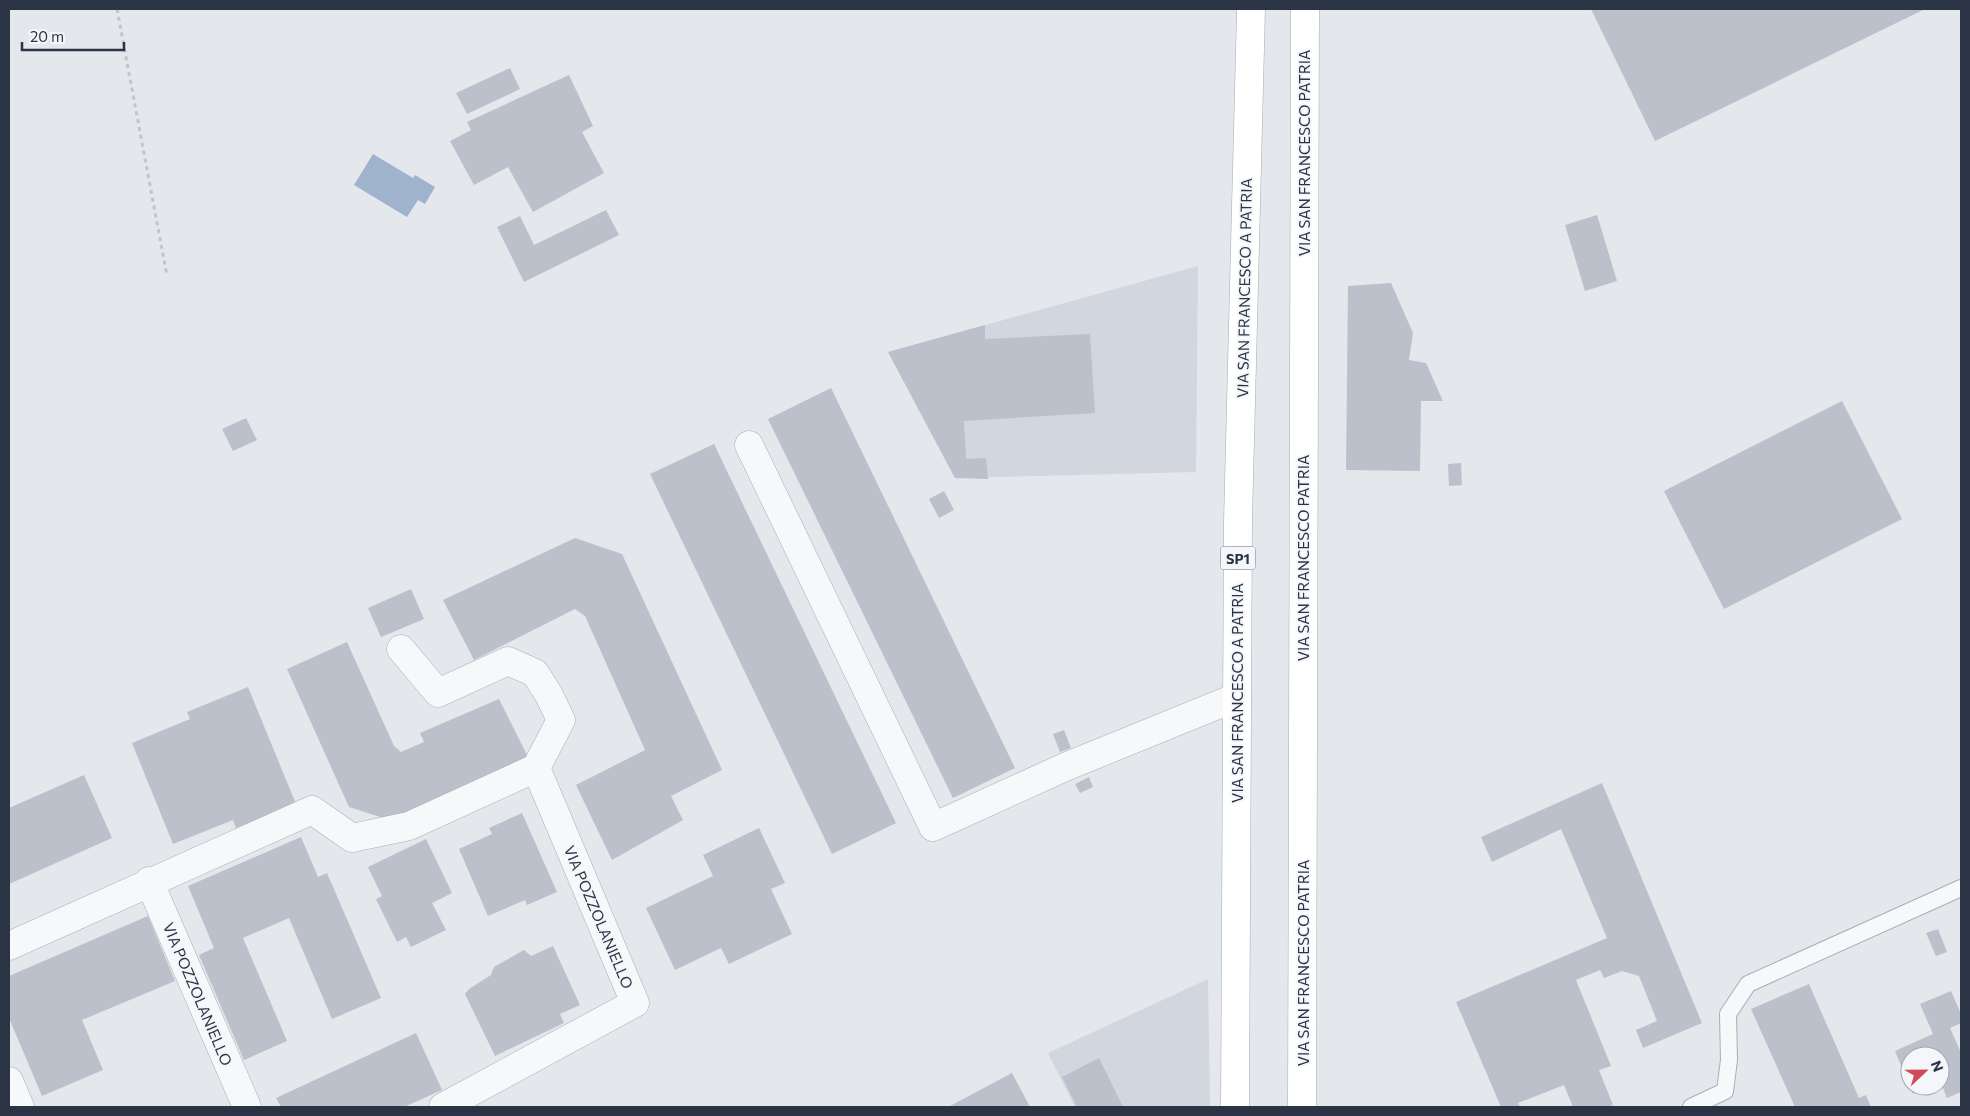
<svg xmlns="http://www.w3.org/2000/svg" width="1970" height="1116" viewBox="0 0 1970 1116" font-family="Commissioner,sans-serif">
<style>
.built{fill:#d2d6de}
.water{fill:#9fb4cc}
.building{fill:#bbc0ca}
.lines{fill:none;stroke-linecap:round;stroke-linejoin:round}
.service-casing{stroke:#a9aeb7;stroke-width:18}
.minor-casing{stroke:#a9aeb7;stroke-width:29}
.primary-casing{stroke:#a3abb8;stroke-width:29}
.path{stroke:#c2c5cb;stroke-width:3;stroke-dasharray:4 4;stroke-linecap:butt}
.service{stroke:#f7f8fa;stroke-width:16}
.minor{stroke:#f7f8fa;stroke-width:28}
.primary{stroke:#fff;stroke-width:28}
.labels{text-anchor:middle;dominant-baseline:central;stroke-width:4;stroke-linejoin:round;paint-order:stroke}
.shield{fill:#f4f6f9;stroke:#676e7b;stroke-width:1}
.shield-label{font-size:14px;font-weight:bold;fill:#2b3445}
.street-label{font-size:15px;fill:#2b3445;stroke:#f4f6f9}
</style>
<rect width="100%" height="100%" fill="#e4e7ec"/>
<g class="built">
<path d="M1198 266 1196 472 955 478 888 352Z"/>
<path d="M1208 979 1210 1107H1075L1048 1053Z"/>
</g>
<path class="water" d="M373 154 413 178 415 175 435 187 425 204 418 200 407 217 354 185Z"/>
<g class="building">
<path d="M1591 9H1925L1655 141Z"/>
<path d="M510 68 520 89 467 114 456 93Z"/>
<path d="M569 75 593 126 582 132 604 173 533 212 508 167 474 185 450 141 471 130 467 122Z"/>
<path d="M606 210 619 235 524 282 497 227 520 216 534 245Z"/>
<path d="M1597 215 1617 281 1585 291 1565 225Z"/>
<path d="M1391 283 1413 333 1409 360 1426 363 1443 401H1421L1420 471 1346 470 1348 286Z"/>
<path d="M985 325V339L1090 334 1095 413 964 421 966 459 986 458 988 479 955 478 888 352Z"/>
<path d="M831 388 1015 768 953 798 768 419Z"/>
<path d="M1842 401 1902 519 1724 609 1664 491Z"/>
<path d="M246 418 257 440 233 451 222 429Z"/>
<path d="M714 444 896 823 832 854 650 474Z"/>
<path d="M1461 463 1462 485 1449 486 1448 464Z"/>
<path d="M944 491 954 510 939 518 929 499Z"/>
<path d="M575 538 622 554 722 770 671 796 683 820 612 860 576 785 645 750 585 616 575 609 474 660 443 600Z"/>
<path d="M411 589 424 619 381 637 368 608Z"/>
<path d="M347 642 394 746 401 752 424 742 420 733 499 699 528 757 399 823 349 807 287 669Z"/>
<path d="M248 687 296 804 236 828 233 820 173 844 132 743 190 719 187 712Z"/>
<path d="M1064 730 1071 748 1060 752 1053 734Z"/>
<path d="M84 775 112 838 9 884V808Z"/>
<path d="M1089 777 1093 787 1080 793 1075 784Z"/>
<path d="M1602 783 1702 1023 1643 1048 1636 1030 1657 1021 1639 976 1622 971 1604 978 1600 970 1576 980 1611 1066 1599 1070 1613 1105 1607 1107H1573L1564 1085 1518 1103 1520 1107H1501L1456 1002 1607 938 1561 829 1492 862 1481 837Z"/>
<path d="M522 813 557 892 527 905 525 900 488 916 459 849 492 834 489 828Z"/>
<path d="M759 828 785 883 771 889 792 934 729 964 721 948 675 970 646 908 713 876 703 855Z"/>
<path d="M301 837 318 877 327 873 381 998 332 1019 289 918 243 938 287 1041 244 1060 199 955 214 948 188 886Z"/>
<path d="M426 839 452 893 432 903 446 930 411 947 406 937 397 942 376 899 382 896 368 867Z"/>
<path d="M148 916 175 981 82 1020 103 1070 42 1096 9 1018V976Z"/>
<path d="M1938 929 1947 952 1936 956 1926 933Z"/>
<path d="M553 946 580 1005 560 1014 564 1023 495 1056 465 994 469 989 491 975 494 967 524 950 531 956Z"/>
<path d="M1809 984 1859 1098 1866 1095 1871 1107H1795L1751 1009Z"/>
<path d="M1951 991 1961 1014V1023L1950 1028 1961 1053V1092L1947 1098 1940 1081V1056H1910V1086H1932L1913 1094 1895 1051 1933 1034 1920 1004Z"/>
<path d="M416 1033 442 1090 404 1107H281L276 1098Z"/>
<path d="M1099 1058 1123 1107H1077L1062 1077Z"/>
<path d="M1012 1073 1030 1107H951L950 1106Z"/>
</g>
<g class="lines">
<defs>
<path id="service" d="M1691 1107 1725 1091 1729 1060 1728 1014 1748 984 1961 888"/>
<g id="minor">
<path d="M749 445 933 827 1065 767 1237 697"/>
<path d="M149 881 247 1107"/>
<path d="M9 946 312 810 352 838 409 826 536 768 561 720 549 695 535 673 508 661 438 693 401 649"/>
<path d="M9 1081 20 1107"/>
<path d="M443 1107 635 1003 536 768"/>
</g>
<g id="primary">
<path d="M1235 1107 1238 521 1251 9"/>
<path d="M1302 1107 1305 9"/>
</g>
</defs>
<use href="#service" class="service-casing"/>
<use href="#minor" class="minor-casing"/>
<use href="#primary" class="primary-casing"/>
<path class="path" d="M117 9 167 276"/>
<use href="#service" class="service"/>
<use href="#minor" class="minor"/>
<use href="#primary" class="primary"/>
</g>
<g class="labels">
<rect class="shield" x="1220.5" y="546.5" width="35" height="23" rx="4"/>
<g class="shield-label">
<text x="1238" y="558">SP1</text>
</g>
<g class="street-label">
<text transform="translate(1304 153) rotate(-90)">VIA SAN FRANCESCO PATRIA</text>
<text transform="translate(1244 288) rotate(-89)">VIA SAN FRANCESCO A PATRIA</text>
<text transform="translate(1303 558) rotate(-90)">VIA SAN FRANCESCO PATRIA</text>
<text transform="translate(1237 693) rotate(-90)">VIA SAN FRANCESCO A PATRIA</text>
<text transform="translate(599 917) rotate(67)">VIA POZZOLANIELLO</text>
<text transform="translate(1303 963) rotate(-90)">VIA SAN FRANCESCO PATRIA</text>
<text transform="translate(198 994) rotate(67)">VIA POZZOLANIELLO</text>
</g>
</g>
<rect width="1970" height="1116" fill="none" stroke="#2b3445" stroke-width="20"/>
<g transform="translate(1925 1071) rotate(68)"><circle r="24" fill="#f4f6f9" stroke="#a4a8b1"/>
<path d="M0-4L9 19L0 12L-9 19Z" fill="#d1495b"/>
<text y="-8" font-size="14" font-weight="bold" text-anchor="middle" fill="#2b3445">N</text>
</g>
<path d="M22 42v8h102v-8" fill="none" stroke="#2b3445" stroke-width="2.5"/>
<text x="30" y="42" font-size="15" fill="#2b3445" stroke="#f4f6f9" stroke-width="4" paint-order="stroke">20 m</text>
</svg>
